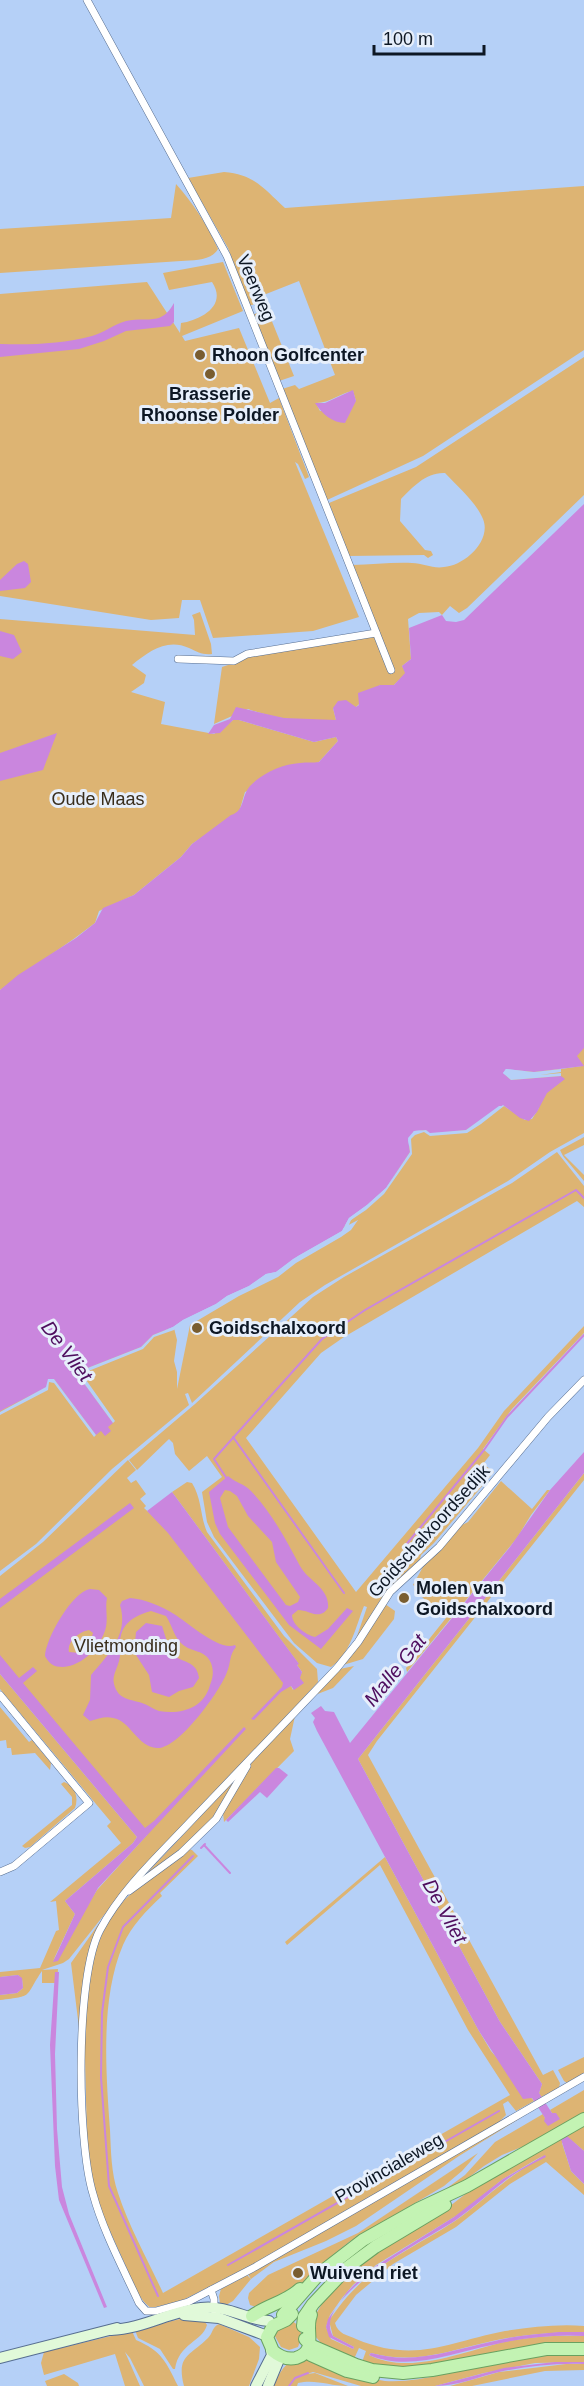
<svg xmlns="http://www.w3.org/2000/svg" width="584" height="2386" viewBox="0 0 584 2386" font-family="Arial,sans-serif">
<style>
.green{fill:#ddb473;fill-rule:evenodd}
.water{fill:#ca86de;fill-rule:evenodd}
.pier{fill:#b5d0f7}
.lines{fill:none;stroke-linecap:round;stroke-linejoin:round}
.stream{stroke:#ca86de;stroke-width:2}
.street-casing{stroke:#576e91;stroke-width:8}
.secondary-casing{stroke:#576e91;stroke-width:12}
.primary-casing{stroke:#69a160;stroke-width:14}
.street{stroke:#fff;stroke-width:7}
.secondary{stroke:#e1f9d9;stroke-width:10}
.primary{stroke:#c3f3b3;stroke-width:12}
.poi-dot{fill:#795d30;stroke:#e7effb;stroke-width:2}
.labels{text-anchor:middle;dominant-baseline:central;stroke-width:6;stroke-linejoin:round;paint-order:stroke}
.street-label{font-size:18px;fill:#0d1724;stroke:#e7effb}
.poi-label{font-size:18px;font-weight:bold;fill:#0d1724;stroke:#e7effb;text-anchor:start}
.park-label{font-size:18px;fill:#392d1b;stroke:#e7effb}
.water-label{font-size:20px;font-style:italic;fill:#4e0d5e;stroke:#e7effb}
</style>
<rect width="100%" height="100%" fill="#b5d0f7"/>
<g class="green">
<path d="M224 172C254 174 264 189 285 208L584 186V350L423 456 327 500 282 389 295 385 299 389 335 375 299 281 261 296 263 301 249 306 228 248 188 178ZM353 391 356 401 320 411 316 403C330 403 340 393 353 391Z"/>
<path d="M176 184C193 203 208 226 218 249 211 261 194 260 181 261L0 273V229L171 218Z"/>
<path d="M223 262 243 311 182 336 185 341 239 328 270 403 279 398 309 477 305 479 298 464 295 462 359 617 313 631 213 638 200 600H182L179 618 151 620 0 596V294L147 282 180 333 181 323C200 320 228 306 212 282L169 290 163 273Z"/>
<path d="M267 309 294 376 279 381 252 315Z"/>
<path d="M584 357V495L467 608 459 613 450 606 442 615 439 612 419 613 408 619 411 659 402 666 406 673 394 685H380L356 707 333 708 336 720C306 723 276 719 248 709L214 724 222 667 228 665 239 657 375 635 352 565C372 565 392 562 412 563 423 563 433 569 444 567 464 566 492 541 483 519 476 502 458 487 445 473 426 472 413 487 401 499L400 521 425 550 431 551 433 555 428 558 424 555 349 556 329 503 416 467Z"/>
<path d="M200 612 211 644 212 654C202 655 198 652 189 648 167 638 149 651 132 665L146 675 144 683 131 692 165 702 161 724 214 734 233 720H239L314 742 336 737 338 741 319 762 245 792 240 809 237 814 192 844 181 857 134 895 99 911 95 923 75 938 0 990V619L195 635 194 620 192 615Z"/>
<path d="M584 1006V1133L550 1152 508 1181 325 1285 300 1302 192 1403 188 1393 185 1394 189 1405 112 1469 36 1544 0 1571V1408L42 1379 78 1368 81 1370 114 1355 150 1333 174 1328 177 1340 174 1361 177 1372V1389L190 1325 239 1296 278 1277 296 1263 341 1237 351 1230 358 1220 341 1229 386 1189 409 1151V1134L504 1106 525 1120 532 1119 539 1108 505 1076 507 1071 561 1069 582 1066 551 1029Z"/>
<path d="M584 1137V1145L564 1155 584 1175V1181L563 1156 560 1150Z"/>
<path d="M557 1152 584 1186V1207L577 1201 344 1337 321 1353 246 1438 356 1592 478 1448 504 1411 584 1326V1333L512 1409 483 1449 490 1455 483 1464 494 1472 434 1543 421 1555 420 1559 387 1591 356 1639 367 1607 364 1606C356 1626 350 1655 331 1667L317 1663 294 1643 214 1537 207 1522 202 1492 222 1477 207 1456 189 1471 175 1454 173 1443 169 1439 137 1470 129 1460 195 1404 313 1297 344 1277 512 1183Z"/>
<path d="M128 1460 136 1470 127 1478 131 1483 136 1480 146 1494 140 1499 146 1506 144 1508 168 1530 287 1687 291 1686 293 1690 302 1672 297 1665 298 1663 172 1492 187 1482 192 1483C202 1499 200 1516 207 1532L284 1636 317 1669 318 1682 104 1915 69 1959 63 1963 42 1970 58 1969 57 1983H42V1971C24 1997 35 1996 0 2000V1995L17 1993 23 1988 22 1979 18 1975 0 1977V1972L40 1968 56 1931 59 1930 56 1901 50 1902 121 1843 107 1826 111 1822 0 1689V1674L137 1837 133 1843 65 1901 75 1914 53 1961 97 1890 147 1835 0 1658V1576L43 1542Z"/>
<path d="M584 1473V1480L377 1741 368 1755 543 2075 553 2070 560 2083 559 2088 541 2097 539 2093 542 2084 500 2022 358 1759Z"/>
<path d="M501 1481 532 1509 547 1490H550L531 1515 517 1538 407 1672 406 1668 446 1618 414 1590 416 1587 413 1585 424 1565 462 1525 468 1522Z"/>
<path d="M385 1604 395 1611 394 1619 363 1659 343 1665Z"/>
<path d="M354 1666 333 1688 315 1695 340 1669Z"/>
<path d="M0 1707 29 1742 32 1740 51 1763 50 1770 35 1753 12 1755 11 1748H7L6 1740 0 1741Z"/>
<path d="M295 1716 290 1739 294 1751 224 1822 223 1813 252 1762Z"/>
<path d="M243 1771 215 1816 196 1837 134 1887Z"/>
<path d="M64 1782C75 1786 79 1797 75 1808L30 1847 25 1848 22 1846 72 1805V1797L61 1784Z"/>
<path d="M188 1849 192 1850 198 1856 160 1893 162 1896C146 1911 132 1925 123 1945 100 1999 106 2073 110 2130 111 2151 111 2173 118 2193 129 2227 148 2260 163 2293L510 2095 468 2030 380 1865 287 1945 285 1942 385 1857 479 2031 491 2051 534 2101 516 2111 508 2101 503 2104 506 2115 499 2122 252 2265 181 2301 151 2308C137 2299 131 2277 124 2262 112 2235 99 2210 92 2182 86 2156 87 2127 86 2100 85 2045 80 1982 104 1930 120 1894 158 1873 188 1849Z"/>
<path d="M100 1922 87 1957 79 2028 71 1963Z"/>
<path d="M584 2057V2073L567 2083 564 2081 558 2070Z"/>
<path d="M584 2090V2114L532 2143 502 2155 484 2166 464 2181 443 2191 465 2175 495 2142 543 2114 545 2118 552 2113 550 2110Z"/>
<path d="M535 2109 459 2156 356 2226 326 2241 274 2262 251 2279 248 2274Z"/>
<path d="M584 2123V2151L570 2139 562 2143 571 2171 584 2184V2195L546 2162 510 2184 456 2227 393 2264 356 2295 335 2323C338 2334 347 2335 356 2339 416 2364 447 2342 505 2331 531 2327 558 2324 584 2326V2332C556 2332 529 2334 502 2339 455 2348 419 2366 371 2353L369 2355C413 2377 470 2348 514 2340 537 2336 561 2335 584 2336V2344L513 2349 408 2371 362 2362 366 2351 359 2348 354 2359 321 2343 315 2336 313 2319 326 2297 355 2266 450 2206 477 2185ZM544 2155C530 2165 515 2173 502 2184 486 2196 471 2210 455 2221 404 2254 364 2267 329 2321L333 2336 354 2347 353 2349 331 2339 326 2327 330 2315 342 2298 353 2285 376 2265 459 2214 503 2179Z"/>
<path d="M478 2153 462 2171 444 2186 349 2242 323 2263 298 2288 256 2307 250 2305 248 2298 249 2293 268 2275 358 2233Z"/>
<path d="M247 2275 251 2279 233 2301 226 2305 220 2304 219 2296 221 2289Z"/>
<path d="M180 2319 205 2322 207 2325C202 2342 179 2343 175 2369H173L160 2349 138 2338 135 2330Z"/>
<path d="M291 2320 299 2326 302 2337 298 2347 289 2350 281 2347 272 2331Z"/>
<path d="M219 2324 249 2337 260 2347 259 2359 249 2386H184C176 2355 190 2356 208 2338 213 2333 212 2327 219 2324Z"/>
<path d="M132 2331 136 2340C162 2351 166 2362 178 2386H144L130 2358 125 2352 140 2386H125L115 2354 44 2375 41 2363 44 2352Z"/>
<path d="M584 2353V2362L535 2363 484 2373 435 2386H361L313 2372 307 2374 315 2373 348 2386C329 2386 316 2379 298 2383L297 2386H273C278 2377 282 2366 292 2361 315 2351 359 2379 385 2381 422 2383 457 2370 493 2362 523 2355 553 2355 584 2353Z"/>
<path d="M566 2364H584V2370L545 2371 472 2386H450L499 2372Z"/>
<path d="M64 2374 78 2383 79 2386H47L45 2381Z"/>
</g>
<g class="water">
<path d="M174 303V322L170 326 126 331 104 341 79 349 0 357V344C31 345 62 344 92 336 104 333 114 324 126 321 147 316 161 327 174 303Z"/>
<path d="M353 390 356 401 345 423C333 423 322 414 315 403H325Z"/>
<path d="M584 504V1048L577 1056 584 1066 534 1072 506 1069 503 1073 511 1080 561 1076 565 1079 547 1093 537 1112 529 1121 520 1118 503 1105 466 1130 430 1134 426 1130 414 1131 408 1140 410 1152 386 1188 367 1205 349 1218 342 1231 298 1256 276 1272 266 1274 249 1286 227 1296 216 1304 183 1320 173 1327 153 1335 141 1347 85 1369 77 1363 73 1367 75 1371 113 1423 108 1427 111 1431 105 1436 101 1431 96 1435 54 1379 52 1381 50 1379 47 1387 0 1411V990L18 975 76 938 95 923 103 908 134 895 181 857 192 844 231 815C245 811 241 796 250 786 262 773 283 764 300 763 307 762 313 763 319 762L338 741 336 737 314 742 239 720H233L220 733 208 734 214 725 230 719 236 707 284 718 336 720 333 708 338 701 346 700 356 707 359 705 358 693 380 685H394L405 673 402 666 411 659 409 628 442 615 446 621 456 622 464 620Z"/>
<path d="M24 561 28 564 31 582 25 588 0 591V580L17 564Z"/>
<path d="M0 631 14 635 22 652 13 659 0 656Z"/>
<path d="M57 733 43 770 0 781V753Z"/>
<path d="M584 1452V1473L358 1759 500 2022 542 2084 539 2093 552 2113H556L560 2119 548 2126 544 2121 545 2118 532 2098 523 2099 479 2031 317 1731 313 1722 315 1718 311 1713 321 1706 325 1711 334 1712 350 1743 510 1547 550 1490Z"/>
<path d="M228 1476C236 1483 243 1483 251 1491 272 1513 286 1540 300 1566 308 1581 330 1588 328 1608 319 1621 310 1610 298 1610L292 1615C292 1625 306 1635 315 1637L328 1629 347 1608 353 1611 321 1649 289 1625 220 1534 215 1523 209 1492ZM225 1490 230 1491 237 1496 248 1516 272 1542 276 1562 300 1597 298 1602 290 1606 286 1605 228 1527 220 1498Z"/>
<path d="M172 1492 299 1664 297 1665 302 1672 300 1678 304 1683 294 1690 291 1686 281 1692 254 1720 251 1719 282 1687 283 1683 168 1533 147 1511Z"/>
<path d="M130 1503 134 1508 0 1608V1599Z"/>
<path d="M90 1589 99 1590 107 1598C105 1607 108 1617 106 1627 102 1645 83 1666 63 1667 54 1667 49 1664 45 1656 46 1638 72 1592 90 1589ZM89 1630 93 1633 88 1649 80 1653 69 1652C67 1641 79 1632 89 1630Z"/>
<path d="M130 1598C145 1599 161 1606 174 1614 187 1622 220 1652 235 1645L236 1647C229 1655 231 1663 227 1672 221 1690 178 1750 157 1748 137 1747 131 1721 113 1718 105 1716 98 1719 90 1721L83 1715 90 1700 91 1675C109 1654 129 1634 120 1605L122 1601ZM151 1611 166 1616C172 1625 174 1637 182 1644 192 1653 205 1649 211 1663 214 1671 213 1678 210 1685 204 1708 181 1715 159 1711 153 1709 148 1705 142 1703 130 1699 118 1700 114 1684 111 1674 121 1664 120 1653 118 1628 127 1618 151 1611Z"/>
<path d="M146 1623 162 1626 171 1654C183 1663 197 1661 199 1678L193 1687 179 1691 169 1697 152 1692 149 1675 134 1652 136 1632Z"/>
<path d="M0 1655 19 1678 33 1667 37 1671 23 1683 145 1828 154 1821 244 1727 246 1729 98 1888 58 1961 53 1962 75 1914 65 1901 133 1843 137 1837 0 1674Z"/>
<path d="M276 1768H279L288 1775 267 1798 260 1792 228 1822 226 1820Z"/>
<path d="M55 1972H59L55 2054 57 2129 62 2187 69 2214 107 2307 104 2308 59 2200 55 2166 50 2045Z"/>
<path d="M18 1975 22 1978 23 1988 17 1993 0 1995V1977Z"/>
<path d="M567 2136 584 2151V2184L571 2171 561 2139Z"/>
<path d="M545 2155 546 2157C532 2164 518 2171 506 2180 489 2193 473 2208 456 2220 431 2237 309 2297 333 2336L354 2347 353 2349 329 2337 326 2327 328 2319 347 2292 368 2271 454 2217 503 2179Z"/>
<path d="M559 2332H584V2336C553 2334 522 2338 492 2345 452 2353 409 2372 369 2355L371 2353C413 2365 449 2351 490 2342 513 2336 536 2334 559 2332Z"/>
<path d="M555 2362H584V2364C555 2363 527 2366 499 2372 477 2377 457 2386 435 2386L504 2368Z"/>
</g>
<g class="pier">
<path d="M506 1069 534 1072 561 1069V1072L540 1075 561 1073V1076L511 1080 503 1073Z"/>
<path d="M499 1106H504L481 1124 467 1133 430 1136 424 1132 415 1135 411 1139 412 1154 384 1194 366 1210 351 1220 346 1232 295 1261 278 1275 267 1277 251 1288 228 1298 218 1307 184 1322 174 1330 154 1337 143 1349 86 1372 77 1367 115 1421 113 1423 75 1371 73 1367 76 1364 85 1369 141 1347 153 1335 173 1327 183 1320 216 1304 227 1296 249 1286 266 1274 276 1272 293 1259 342 1231 349 1218 367 1205 386 1188 410 1152 408 1138 414 1131 426 1130 430 1133 466 1130Z"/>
<path d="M48 1379H54L96 1435 94 1437 54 1383 49 1382 48 1390 0 1415V1412L46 1387Z"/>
</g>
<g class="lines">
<g class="stream">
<path d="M233 1437 344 1593"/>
<path d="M227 1479 214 1459 322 1339 365 1310 576 1190 584 1198"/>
<path d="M405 1546 484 1450 507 1417 584 1335"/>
<path d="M204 1845 230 1873"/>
<path d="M201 1848 205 1844"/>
<path d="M228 2265 499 2111"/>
<path d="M158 2296 109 2186 101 2077 102 2013 108 1967 123 1927 193 1856"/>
<path d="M289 2386 295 2378 308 2373"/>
</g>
<defs>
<g id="street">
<path d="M87 0 227 256 391 670"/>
<path d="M178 659 234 661 247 654 376 633"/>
<path d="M584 1380 548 1417 439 1547 390 1592 358 1642 337 1668C288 1720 239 1771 190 1822 158 1856 122 1889 100 1930 75 1977 77 2142 93 2194 103 2231 123 2268 139 2303L146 2311H156L188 2302 255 2267 584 2077"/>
<path d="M0 1695 89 1803 14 1866 0 1872"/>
<path d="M129 1891 181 1853 216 1819 247 1766"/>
<path d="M211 2290 214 2299V2310"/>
</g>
<g id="secondary">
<path d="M184 2315 219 2318 262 2334"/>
<path d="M111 2330C143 2329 170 2311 201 2308 229 2305 246 2320 269 2321"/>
<path d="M0 2358 117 2328"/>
<path d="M256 2386 272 2355 271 2350"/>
<path d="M268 2386 280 2357"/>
</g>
<g id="primary">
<path d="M292 2314 286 2320 273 2326 267 2337 273 2351C280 2357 287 2360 296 2358 319 2351 304 2330 311 2315"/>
<path d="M283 2315 319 2274 363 2240 418 2209 467 2186 584 2119"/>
<path d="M252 2316C267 2305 286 2302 300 2289"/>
<path d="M303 2326 304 2317 313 2304 348 2267 375 2247 445 2205"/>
<path d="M305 2339 312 2346 356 2365 372 2370 403 2373 432 2370 546 2349H584"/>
<path d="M311 2355 347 2371 373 2377"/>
</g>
</defs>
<use href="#street" class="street-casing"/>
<use href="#secondary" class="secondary-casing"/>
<use href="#primary" class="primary-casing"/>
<use href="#street" class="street"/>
<use href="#secondary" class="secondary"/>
<use href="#primary" class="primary"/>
</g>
<g class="poi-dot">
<circle cx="200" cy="355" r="6"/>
<circle cx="210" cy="374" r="6"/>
<circle cx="197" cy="1328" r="6"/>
<circle cx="404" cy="1598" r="6"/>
<circle cx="298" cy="2273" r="6"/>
</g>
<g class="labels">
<g class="street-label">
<text transform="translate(256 288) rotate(67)">Veerweg</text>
<text transform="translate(429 1531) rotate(-48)">Goidschalxoordsedijk</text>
<text transform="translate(389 2168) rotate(-30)">Provincialeweg</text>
</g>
<g class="poi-label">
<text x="212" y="355">Rhoon Golfcenter</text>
<text x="210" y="394" text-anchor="middle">Brasserie<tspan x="210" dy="21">Rhoonse Polder</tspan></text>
<text x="209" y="1328">Goidschalxoord</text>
<text x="416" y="1588">Molen van<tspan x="416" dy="21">Goidschalxoord</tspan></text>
<text x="310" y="2273">Wuivend riet</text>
</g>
<g class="park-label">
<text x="98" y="799">Oude Maas</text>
<text x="126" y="1646">Vlietmonding</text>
</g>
<g class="water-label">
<text transform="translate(67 1351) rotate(53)">De Vliet</text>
<text transform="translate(395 1670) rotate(-51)">Malle Gat</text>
<text transform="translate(445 1911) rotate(61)">De Vliet</text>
</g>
</g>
<path d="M374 45v9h110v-9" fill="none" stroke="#0d1724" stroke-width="3"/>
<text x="383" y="45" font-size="18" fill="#0d1724" stroke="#e7effb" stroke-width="4.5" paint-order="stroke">100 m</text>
</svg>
